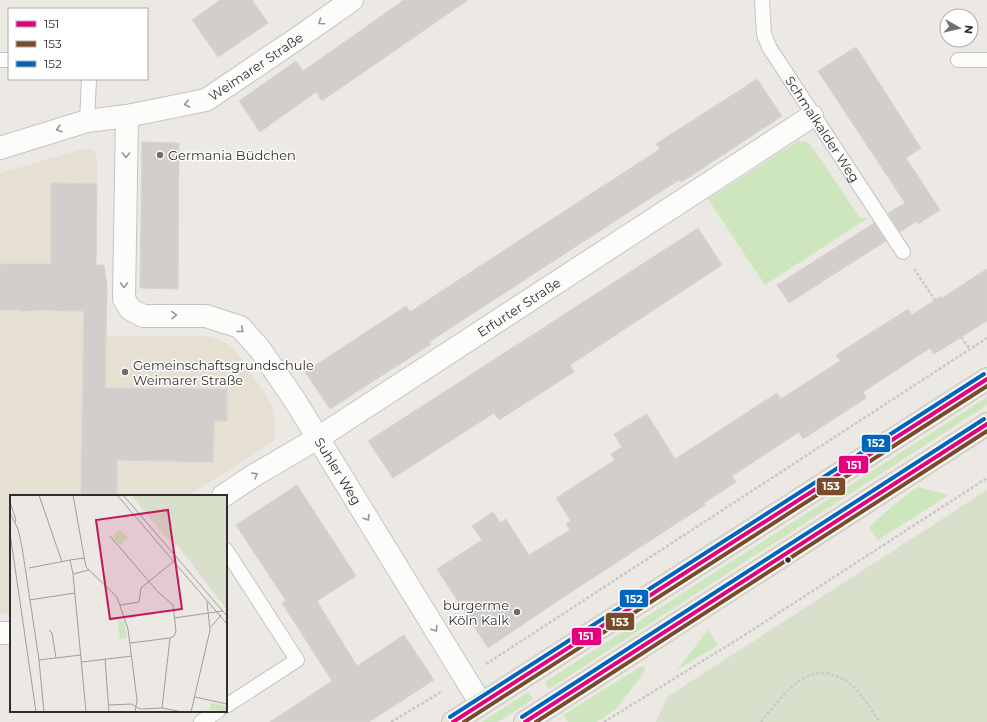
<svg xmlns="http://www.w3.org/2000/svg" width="987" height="722" viewBox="0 0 987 722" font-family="Montserrat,sans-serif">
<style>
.education{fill:#e6e0d3}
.green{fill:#cee6be}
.cemetery{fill:#d8e0cc}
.building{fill:#d1cecb;stroke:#d7d4d0}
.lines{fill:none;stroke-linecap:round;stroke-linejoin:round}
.lane-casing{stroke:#c5c4c5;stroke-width:16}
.street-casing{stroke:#c5c4c5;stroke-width:24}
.primary-casing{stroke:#c6c5c4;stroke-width:24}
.path{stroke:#c9c9c8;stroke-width:2.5;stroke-dasharray:3 2;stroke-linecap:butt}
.lane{stroke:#fcfcfb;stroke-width:14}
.street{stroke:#fcfcfb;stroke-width:22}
.primary{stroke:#e8e4d6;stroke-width:22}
.bus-1-casing{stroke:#fff;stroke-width:7}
.bus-2-casing{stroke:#fff;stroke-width:7}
.bus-3-casing{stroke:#fff;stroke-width:7}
.bus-1{stroke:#e5007d;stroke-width:4}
.bus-2{stroke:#7a4b2a;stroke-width:4}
.bus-3{stroke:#0065bd;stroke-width:4}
.oneway{stroke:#959594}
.poi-dot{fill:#706f6e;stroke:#fff;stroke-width:1.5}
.bus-dot{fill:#2e2e2e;stroke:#fff;stroke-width:1.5}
.labels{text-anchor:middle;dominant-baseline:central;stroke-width:3;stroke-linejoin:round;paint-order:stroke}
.street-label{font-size:13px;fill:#2e2e2e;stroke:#fff}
.poi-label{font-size:13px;fill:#2e2e2e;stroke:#fff;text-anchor:start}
.inset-road{fill:none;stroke:#a09e9b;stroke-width:1}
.view{fill:#c2185b;fill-opacity:0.15;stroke:#c2185b;stroke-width:2}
.inset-edge{fill:none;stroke:#2e2e2e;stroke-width:2}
.line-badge{stroke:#fff;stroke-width:1.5}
.badge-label{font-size:11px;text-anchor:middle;font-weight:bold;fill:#fff}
</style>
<rect width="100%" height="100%" fill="#ece8e4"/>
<path class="education" d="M87 148 94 151 97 157V214L98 216H97L96 265 106 336H197L211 337 228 344 237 353 264 392 273 409 274 416 275 440 188 496H11V614H0V173Z"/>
<g class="green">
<path d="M798 141H805L810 144 860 218H868L765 285 708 199Z"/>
<path d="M987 397V405L549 689 545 682Z"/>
<path d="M918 487 949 495 878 540 869 527 896 503Z"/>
<path d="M708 630 718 645 677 670Z"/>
<path d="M640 667H644L645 671 617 708 606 716 597 722H568L563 715Z"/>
<path d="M528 692 533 699 498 722H482Z"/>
</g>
<path class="cemetery" d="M987 490V722H656L667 697Z"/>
<g class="building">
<path d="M220 0H252L268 23 218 57 192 20Z"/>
<path d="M404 0H468L322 101 316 92 260 132 239 101 296 61 303 71Z"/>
<path d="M856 47 921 148 906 158 940 210 918 224 917 221 900 232 888 213 905 203 818 71Z"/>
<path d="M757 79 782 116 697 172 681 182 679 180 629 212 429 342 431 344 330 409 305 372 406 306 410 312 460 279 660 149 656 144Z"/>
<path d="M142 142 179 143 178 289 140 288Z"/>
<path d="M51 183 97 184 96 265H104L107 286 105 388 227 389V421H214L213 462 117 460V496H81L84 311 40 310 20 311V310H0V264H51Z"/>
<path d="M874 223 886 241 789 303 777 285Z"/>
<path d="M698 228 722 265 570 365 574 372 499 420 494 413 393 478 368 441Z"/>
<path d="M987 269V321L934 354 930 348 863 392 866 398 803 439 799 432 732 476 736 482 704 503 705 505 559 600 488 648 437 569 482 540 472 526 493 512 500 523 506 519 529 555 570 530 566 524 571 521 556 498 615 460 611 454 622 447 614 434 647 414 675 459 777 393 781 399 840 361 836 355 908 309 912 315 941 296 942 298Z"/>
<path d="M297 485 356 576 317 601 357 666 404 635 434 680 369 722H270L332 681 282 603 286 601 236 525Z"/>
</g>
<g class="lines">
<defs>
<g id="lane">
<path id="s1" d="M762 0 764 34 769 47 903 252"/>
<path d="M0 60H9"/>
<path d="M958 60H987"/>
<path d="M87 121 89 79"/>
<path d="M226 550 297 660 226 706"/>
<path d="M201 722 218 711"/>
</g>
<g id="street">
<path id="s2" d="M127 116 124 299 130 309 143 316H206L240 327 259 348 294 399 481 704"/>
<path id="s3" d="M0 148 87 121 127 116 206 100 295 40 352 0"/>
<path id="s4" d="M223 496 253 476 318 438 812 116"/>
<path d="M0 633H11"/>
</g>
<g id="primary">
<path d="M453 722 987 379"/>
<path d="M525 722 987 424"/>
</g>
</defs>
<use href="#lane" class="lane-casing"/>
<use href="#street" class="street-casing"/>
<use href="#primary" class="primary-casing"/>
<g class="path">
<path d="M914 269 935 300"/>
<path d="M961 337 970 349"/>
<path d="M486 664 987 338"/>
<path d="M391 722 443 691"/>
<path d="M604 722 743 636 987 478"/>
<path d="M761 722C779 701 803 662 836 676 844 679 850 683 856 689 865 699 872 711 880 722"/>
</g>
<use href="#lane" class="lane"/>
<use href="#street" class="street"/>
<use href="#primary" class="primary"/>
<defs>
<g id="bus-1">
<path d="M453 722 987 379"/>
<path d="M525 722 987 424"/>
</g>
<g id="bus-2">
<path d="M464 722 987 386"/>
<path d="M536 722 987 431"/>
</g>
<g id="bus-3">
<path d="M450 717 984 374"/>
<path d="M522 717 984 419"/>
</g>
</defs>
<use href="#bus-1" class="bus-1-casing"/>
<use href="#bus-2" class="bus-2-casing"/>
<use href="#bus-3" class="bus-3-casing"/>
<use href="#bus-1" class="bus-1"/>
<use href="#bus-2" class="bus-2"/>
<use href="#bus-3" class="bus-3"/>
</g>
<defs><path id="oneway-chevron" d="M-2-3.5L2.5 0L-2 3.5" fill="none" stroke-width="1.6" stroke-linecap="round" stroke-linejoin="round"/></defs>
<g class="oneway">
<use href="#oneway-chevron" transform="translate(321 22) rotate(145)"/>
<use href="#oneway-chevron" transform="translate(187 104) rotate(168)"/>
<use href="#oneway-chevron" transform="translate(59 129) rotate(163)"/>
<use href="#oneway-chevron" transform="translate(126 155) rotate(91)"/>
<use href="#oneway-chevron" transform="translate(124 285) rotate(91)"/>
<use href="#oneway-chevron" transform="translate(174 315) rotate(-1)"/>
<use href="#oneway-chevron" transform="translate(241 330) rotate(39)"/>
<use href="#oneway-chevron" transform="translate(255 475) rotate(-31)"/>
<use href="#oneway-chevron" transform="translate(367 518) rotate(58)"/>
<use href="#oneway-chevron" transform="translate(435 629) rotate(58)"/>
</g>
<g class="poi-dot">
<circle cx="160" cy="155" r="4"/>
<circle cx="125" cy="372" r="4"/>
<circle cx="517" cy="612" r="4"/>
</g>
<circle class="bus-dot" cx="788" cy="560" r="3.5"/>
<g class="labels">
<g class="street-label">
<text stroke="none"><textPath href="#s3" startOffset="272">Weimarer Straße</textPath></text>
<text stroke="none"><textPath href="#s1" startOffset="146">Schmalkalder Weg</textPath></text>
<text stroke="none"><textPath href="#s4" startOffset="351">Erfurter Straße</textPath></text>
<text stroke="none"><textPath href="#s2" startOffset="483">Suhler Weg</textPath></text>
</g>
<g class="poi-label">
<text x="168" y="155">Germania Büdchen</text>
<text x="133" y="365">Gemeinschaftsgrundschule<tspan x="133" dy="15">Weimarer Straße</tspan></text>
<text x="509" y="605" text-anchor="end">burgerme<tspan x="509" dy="15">Köln Kalk</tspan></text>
</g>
</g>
<g transform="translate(10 495)">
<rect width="217" height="217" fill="#ece8e4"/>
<path d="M109 34 118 43 110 50 103 42ZM108 126H114L117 143 110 144ZM201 208 217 211V217L199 215Z" fill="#cee6be"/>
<path d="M121 0H217V115L168 51 160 47Z" fill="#d8e0cc"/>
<path class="inset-road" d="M29 0 52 67M63 0 76 72 107 102 118 134 127 205 125 217M107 0 217 129M113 0 217 121M0 7 6 25 5 27M0 18 8 34 12 52 29 165 34 217M0 38 26 217M100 41 148 97 163 110 166 136 164 141 160 143 152 213M74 63 60 65 63 79 79 75M19 73 60 65M63 79 76 217M19 105 65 98M110 110 129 107 131 93 164 66M164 123 213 116M201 132 211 120M39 135 42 138 46 163M120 148 160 143M95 164 99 217M29 165 71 160M72 167 122 161M185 202 217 209M99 210 121 209 130 214 152 213 172 217M181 217 200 135 197 107"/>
<path class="view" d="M158 15 172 114 100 124 86 25Z"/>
<rect width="217" height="217" class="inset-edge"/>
</g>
<g class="line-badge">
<rect x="861" y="434" width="30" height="19" rx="4" fill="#0065bd"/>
<rect x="838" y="455" width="31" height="19" rx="4" fill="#e5007d"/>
<rect x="816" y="477" width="30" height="19" rx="4" fill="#7a4b2a"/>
<rect x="619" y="589" width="30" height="19" rx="4" fill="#0065bd"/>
<rect x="605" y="612" width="30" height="19" rx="4" fill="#7a4b2a"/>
<rect x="571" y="627" width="31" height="19" rx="4" fill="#e5007d"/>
</g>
<g class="badge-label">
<text x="876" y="447">152</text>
<text x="854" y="469">151</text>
<text x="831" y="490">153</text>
<text x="634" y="603">152</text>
<text x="620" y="626">153</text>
<text x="586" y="640">151</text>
</g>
<rect x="8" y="8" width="140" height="72" fill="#ffffff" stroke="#ababab"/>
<rect x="16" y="21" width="20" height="6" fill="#e5007d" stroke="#ababab"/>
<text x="44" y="28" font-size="12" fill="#2e2e2e">151</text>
<rect x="16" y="41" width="20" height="6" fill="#7a4b2a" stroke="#ababab"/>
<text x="44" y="48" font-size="12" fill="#2e2e2e">153</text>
<rect x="16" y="61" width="20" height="6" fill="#0065bd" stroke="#ababab"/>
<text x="44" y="68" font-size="12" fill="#2e2e2e">152</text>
<g transform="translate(959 28) rotate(98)"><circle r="19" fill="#ffffff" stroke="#ababab"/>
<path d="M0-3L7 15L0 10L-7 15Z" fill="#706f6e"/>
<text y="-6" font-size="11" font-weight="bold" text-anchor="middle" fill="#2e2e2e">N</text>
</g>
</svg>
